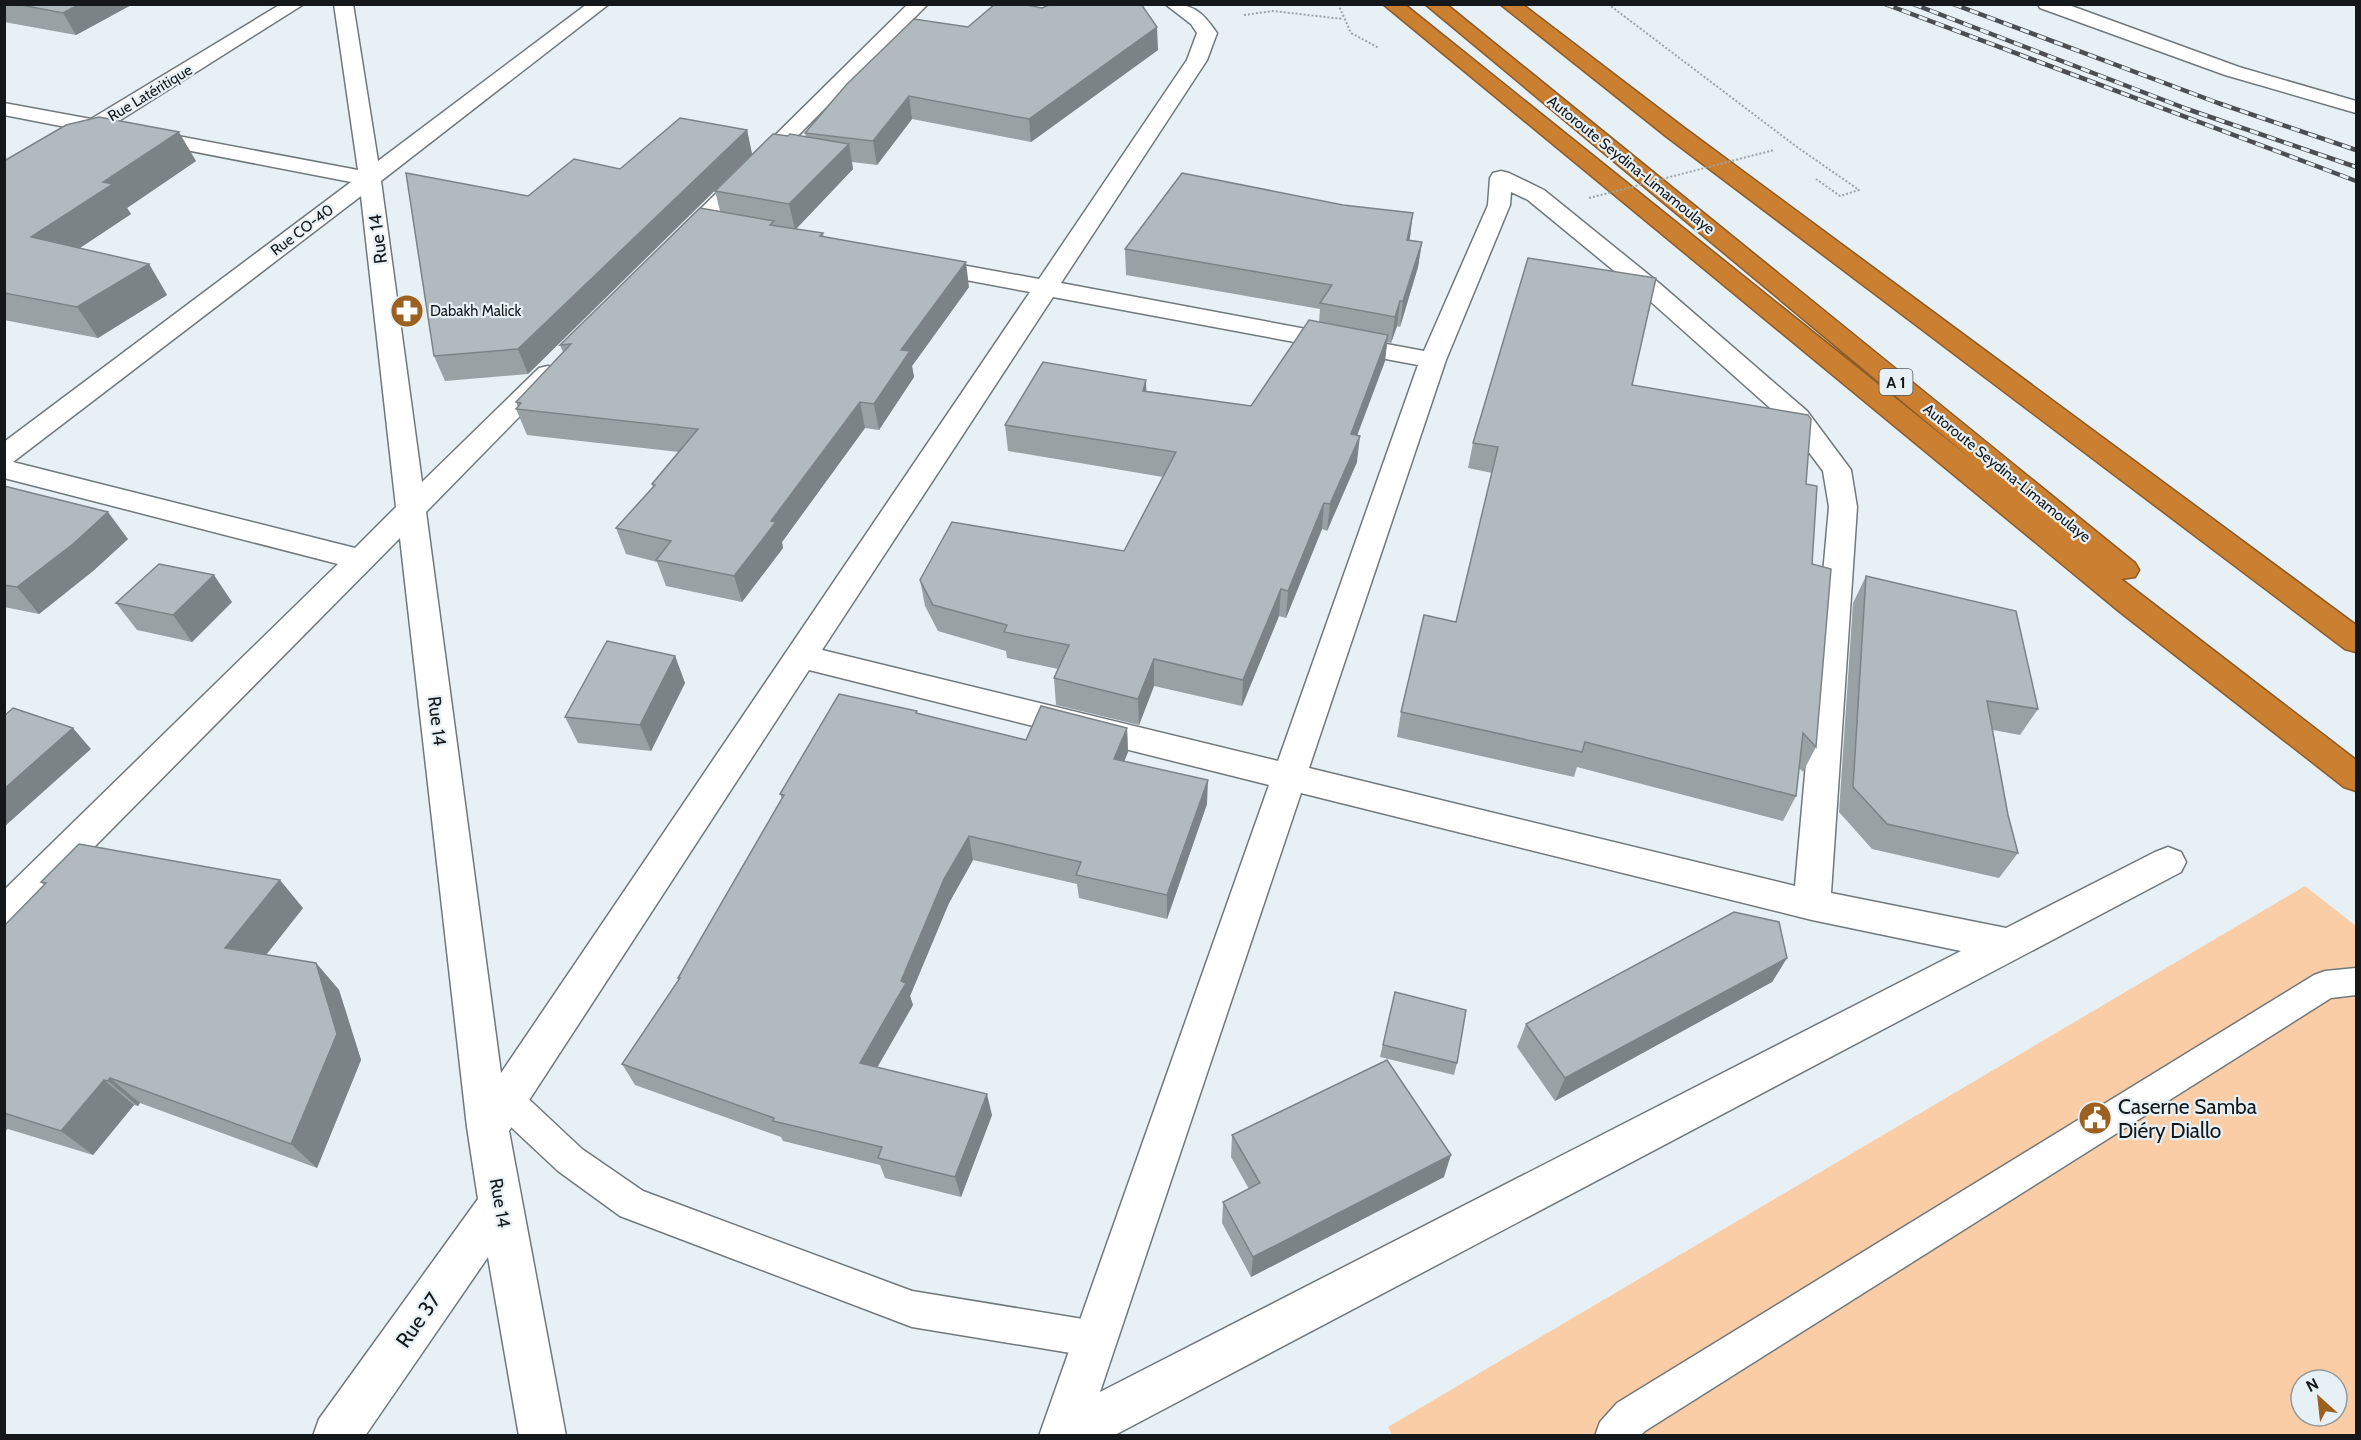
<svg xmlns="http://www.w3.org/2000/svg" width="2361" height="1440" viewBox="0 0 2361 1440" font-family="Cabin,sans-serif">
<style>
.green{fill:#fbcda6;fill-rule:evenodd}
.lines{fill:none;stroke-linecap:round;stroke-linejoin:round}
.service-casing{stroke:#70787c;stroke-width:3}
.minor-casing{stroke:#70787c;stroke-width:3}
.motorway-casing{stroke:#8b5b29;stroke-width:3}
.path{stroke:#9ba3a6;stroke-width:2;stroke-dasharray:2 2;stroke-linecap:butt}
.service{fill:#fff;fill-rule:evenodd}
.minor{fill:#fff;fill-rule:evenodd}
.motorway{fill:#ca7f31;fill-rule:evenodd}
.rail-casing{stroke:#4b4f52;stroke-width:4.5}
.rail{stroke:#e7f1f5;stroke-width:3;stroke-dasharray:9;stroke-linecap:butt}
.path-bridge{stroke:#9ba3a6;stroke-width:2;stroke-dasharray:2 2;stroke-linecap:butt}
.wall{fill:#98a1a4}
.shaded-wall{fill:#7c8386}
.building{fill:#b1bbbf;stroke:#7c8386;stroke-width:1.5}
.labels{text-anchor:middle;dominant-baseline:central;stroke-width:4.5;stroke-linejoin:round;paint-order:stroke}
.far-street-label{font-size:15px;fill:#15181a;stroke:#e7f1f5}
.far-poi-label{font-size:15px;fill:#15181a;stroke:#e7f1f5;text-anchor:start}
.shield{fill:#e7f1f5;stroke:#54595c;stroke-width:1.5}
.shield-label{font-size:16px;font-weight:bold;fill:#15181a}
.street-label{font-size:18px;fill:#15181a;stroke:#e7f1f5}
.near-poi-label{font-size:21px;fill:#15181a;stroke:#e7f1f5;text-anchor:start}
.near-street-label{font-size:21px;fill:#15181a;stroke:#e7f1f5}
</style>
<rect width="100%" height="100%" fill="#e7f1f5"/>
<path class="green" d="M2305 886 2356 926V1435L1393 1436 1388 1427ZM2301 1380H2337V1416H2301Z"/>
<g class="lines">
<defs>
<g id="service">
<path d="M2356 968V995L2331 998 1645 1431 1640 1436H1595L1600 1422 1617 1403 2314 975 2325 971Z"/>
<path d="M506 1085 518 1089 582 1149 643 1191 912 1291 1095 1321 1108 1326 1113 1339 1108 1352 1095 1357 912 1327 620 1216 558 1171 494 1111 489 1100 494 1089Z"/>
</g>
<g id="minor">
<path d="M281 4H304L114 124 358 170 334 4H353L378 161 587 4H609L381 181 422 482 539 368 548 366 557 368 561 374 426 512 501 1073 1030 292 923 272 915 270 911 265 915 260 923 258 1039 279 1187 60 1197 33 1191 24 1165 4C1193 4 1201 10 1217 33L1207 60 1061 283 1424 351 1488 205 1490 178 1493 173 1501 171 1509 173 1544 190 1659 283 1807 411 1851 470 1857 507 1831 893 2006 928 2155 852 2168 847 2181 852 2186 862 2181 872 1113 1436H1039L1269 785 809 670 509 1131 566 1436H519L488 1257 365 1436H313L319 1419 478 1199 467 1127 400 538 17 925 4 929V890L338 564 4 478V442L351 182 98 133 85 138 77 137 74 132 76 129 4 115V103L91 119ZM1511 192 1528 200 1641 293 1787 423 1823 471 1829 507 1795 886 1309 768 1446 360 1510 205ZM361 196 396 507 355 548 13 462ZM1053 297 1418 365 1278 761 822 650ZM1301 793 1812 920 1961 951 1100 1392Z"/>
<path d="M908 4H928L688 247 680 249 672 247 668 242 672 237Z"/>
<path d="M2038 4H2066L2239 67 2356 101V113L2225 75 2040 8Z"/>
</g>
<g id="motorway">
<path d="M1383 4H1404L1975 462 1425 4H1446L2135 563 2139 570 2135 577 2121 579 2356 760V791L2344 787 2120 612Z"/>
<path d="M1500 4H1522L1683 127 2356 625V652L2345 649 1667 137Z"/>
</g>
</defs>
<use href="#service" class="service-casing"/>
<use href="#minor" class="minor-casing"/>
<use href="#motorway" class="motorway-casing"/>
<g class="path">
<path d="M1338 4 1351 33 1379 48"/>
<path d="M1608 4 1797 147 1859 190 1840 196 1816 179"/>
<path d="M1244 15 1273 11 1343 19"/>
</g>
<use href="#service" class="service"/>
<use href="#minor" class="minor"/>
<use href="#motorway" class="motorway"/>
<defs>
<g id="rail">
<path d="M1885 4 2356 181"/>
<path d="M1913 4 2187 109 2356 167"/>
<path d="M1953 4 2218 103 2356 150"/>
</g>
</defs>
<use href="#rail" class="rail-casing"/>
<use href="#rail" class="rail"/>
<path class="path-bridge" d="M1589 198 1774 150"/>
</g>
<g class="wall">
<path d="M4 4H133L76 35 4 22Z"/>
<path d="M968 27 1158 50 1031 142 912 119 877 165 852 162 853 169 796 229 823 233 824 237 969 287 912 366 914 377 879 430 865 428 782 542 783 548 742 602 666 586 657 562 626 554 616 528 653 487 652 484 679 452 527 435 516 409 518 407 516 402 563 352 560 345 720 211 715 191 788 136 806 137 805 133Z"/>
<path d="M747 130 752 154 528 374 445 381 434 356 528 196Z"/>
<path d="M4 161H196L127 208 131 214 80 248 149 264 167 295 98 338 4 320Z"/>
<path d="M1409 240 1422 242 1418 267 1400 327 1397 326 1391 343 1387 342 1385 361 1357 435V462L1327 531 1322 529 1286 618 1279 616 1242 706 1154 686 1139 725 1056 705 1054 678 1058 669 1007 658 1006 651 938 631 925 606 920 580 1124 551 1163 477 1008 451 1005 425 1147 391 1251 406 1319 322 1320 309 1126 275 1125 249Z"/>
<path d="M1632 385 1806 484 1812 564 1816 747 1803 772 1799 768 1796 796 1783 821 1577 767 1574 777 1397 737 1401 712 1456 622 1492 473 1468 468 1473 443Z"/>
<path d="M4 486 128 539 93 571 39 614 4 607Z"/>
<path d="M1866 576 2038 709 2020 735 1993 730 2008 815 2018 853 1999 878 1872 849 1839 812 1853 603Z"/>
<path d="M232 602 192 642 137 630 116 603Z"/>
<path d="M675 656 685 683 651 751 578 743 565 717Z"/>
<path d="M917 711V713L1026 740 1127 728 1128 752 1124 761 1207 804 1167 919 1079 898 1077 884 973 860 949 903 910 996 913 1005 877 1068 992 1115 961 1197 885 1178 880 1165 783 1141 781 1137 635 1085 622 1064 679 979 678 978 782 799 780 794Z"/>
<path d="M41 882 303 908 266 955 316 963 339 990 361 1060 317 1168 140 1103 138 1106 134 1105 93 1155 8 1129 4 1132V926L44 885Z"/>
<path d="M1787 958 1772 982 1555 1101 1517 1047 1526 1024Z"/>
<path d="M1395 992 1457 1063 1454 1075 1380 1057Z"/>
<path d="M1232 1135 1444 1177 1251 1277 1222 1223 1223 1202 1249 1189 1231 1157Z"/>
</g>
<g class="shaded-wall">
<path d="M80 4H133L76 35 63 13Z"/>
<path d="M1157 27 1158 50 1031 142 1029 119Z"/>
<path d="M909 96 912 119 877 165 873 141Z"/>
<path d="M747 130 752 154 528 374 518 349Z"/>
<path d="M179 132 196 161 127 208 131 214 51 267 31 237 103 182Z"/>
<path d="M849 144 853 169 795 230 789 204Z"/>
<path d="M1413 213 1410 238 1404 265 1407 240Z"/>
<path d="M1422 242 1418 267 1400 327 1403 301Z"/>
<path d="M966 262 969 287 912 366 914 377 879 430 874 404 901 350Z"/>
<path d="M149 264 167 295 98 338 77 307Z"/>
<path d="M1400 301 1397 326 1391 343 1395 317Z"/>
<path d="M1388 335 1385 361 1348 460 1351 434Z"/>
<path d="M1146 380 1147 406 1143 391Z"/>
<path d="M860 402 865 428 782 542 783 548 742 602 734 576 771 521Z"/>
<path d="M1360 436 1357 462 1327 531 1330 504Z"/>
<path d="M1324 503 1322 529 1286 618 1288 591Z"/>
<path d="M108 512 128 539 93 571 39 614 17 587Z"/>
<path d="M214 575 232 602 192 642 173 615Z"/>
<path d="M1281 589 1279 616 1242 706 1243 680Z"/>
<path d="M675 656 685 683 651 751 640 725Z"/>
<path d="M1154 659V686L1139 725 1138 699Z"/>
<path d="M73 728 91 749 4 827V789Z"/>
<path d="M1127 728 1128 752 1115 784 1114 759Z"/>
<path d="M1208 780 1207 804 1167 919V895Z"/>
<path d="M969 836 973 860 949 903 910 996 913 1005 867 1085 860 1063 944 879Z"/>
<path d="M280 880 303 908 250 975 225 948Z"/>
<path d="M1787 958 1772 982 1555 1101 1565 1078Z"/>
<path d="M316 963 339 990 361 1060 317 1168 291 1144Z"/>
<path d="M110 1078 140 1103 138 1106 108 1081Z"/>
<path d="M104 1080 134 1105 93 1155 61 1131Z"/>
<path d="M987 1094 992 1115 961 1197 955 1177Z"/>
<path d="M1451 1155 1444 1177 1251 1277 1253 1257Z"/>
</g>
<g class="building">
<path d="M16 4H80L63 13Z"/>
<path d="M995 4H1022L1042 8 1051 4H1141L1157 27 1029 119 909 96 873 141 805 133 847 84 914 19 968 27Z"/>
<path d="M99 117 179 132 103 182 113 184 31 237 149 264 77 307 4 293V161L66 125Z"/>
<path d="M680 118 747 130 518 349 434 356 406 173 528 196 574 159 620 169Z"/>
<path d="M773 134 788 136 790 134 849 144 789 204 715 191Z"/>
<path d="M1182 173 1343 205 1413 213 1407 240 1422 242 1403 301H1400L1395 317 1320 303 1332 285 1125 249Z"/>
<path d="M700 208 774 221 770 225 823 233 820 236 966 262 901 350 910 351 874 404 860 402 771 521 776 522 734 576 656 560 671 541 616 528 655 485 652 484 698 429 516 409 521 403 516 402 571 344 560 345Z"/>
<path d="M1528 258 1656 278 1632 385 1808 415 1811 419 1806 484 1817 486 1812 564 1831 569 1816 747 1803 733 1796 796 1585 742 1582 752 1401 712 1424 615 1456 622 1498 447 1473 443Z"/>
<path d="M1309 320 1388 335 1351 434 1360 436 1330 504 1324 503 1288 591 1281 589 1243 680 1154 659 1138 699 1054 678 1069 645 1004 632 1007 625 933 605 920 580 952 522 1124 551 1176 452 1005 425 1043 362 1146 380 1143 391 1251 406Z"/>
<path d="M4 486 108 512 73 544 17 587 4 585Z"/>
<path d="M159 564 214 575 173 615 116 603Z"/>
<path d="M1866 576 2016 611 2038 709 1987 701 2008 815 2018 853 1887 824 1853 787Z"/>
<path d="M607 641 675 656 640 725 565 717Z"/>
<path d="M839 694 917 711 916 713 1026 740 1041 706 1127 728 1114 759 1208 780 1167 895 1076 875 1081 862 969 836 944 879 901 981 906 983 860 1063 987 1094 955 1177 878 1158 882 1147 773 1121 774 1118 622 1064 680 978H678L784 795 780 794Z"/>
<path d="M13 708 73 728 4 789V716Z"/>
<path d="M79 844 280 880 225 948 316 963 337 1034 291 1144 110 1078 108 1081 104 1080 61 1131 4 1113V926L46 883 41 882Z"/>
<path d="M1734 912 1779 922 1787 958 1565 1078 1526 1024Z"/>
<path d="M1395 992 1466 1010 1457 1063 1383 1045Z"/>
<path d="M1387 1060 1451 1155 1253 1257 1223 1202 1260 1183 1232 1135Z"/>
</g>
<defs>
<symbol id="pharmacy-disc" viewBox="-11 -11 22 22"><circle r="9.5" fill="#9c6021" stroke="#e7f1f5"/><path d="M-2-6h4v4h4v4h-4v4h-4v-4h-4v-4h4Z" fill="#fff"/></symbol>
<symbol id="civic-disc" viewBox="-11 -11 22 22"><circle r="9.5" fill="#9c6021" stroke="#e7f1f5"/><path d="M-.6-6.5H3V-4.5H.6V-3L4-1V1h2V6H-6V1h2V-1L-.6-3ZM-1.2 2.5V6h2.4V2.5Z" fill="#fff"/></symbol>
</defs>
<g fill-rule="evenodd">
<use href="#pharmacy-disc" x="388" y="292" width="38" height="38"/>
<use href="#civic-disc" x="2076" y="1099" width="38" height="38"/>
</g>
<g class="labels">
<g class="far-street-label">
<text transform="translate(150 93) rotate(-31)">Rue Latéritique</text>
<text transform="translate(1631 165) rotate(39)">Autoroute Seydina-Limamoulaye</text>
<text transform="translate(302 230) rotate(-37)">Rue CO-40</text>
<text transform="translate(2007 473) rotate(39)">Autoroute Seydina-Limamoulaye</text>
</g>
<g class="far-poi-label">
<text x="430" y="311">Dabakh Malick</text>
</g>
<rect class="shield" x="1879.5" y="369" width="33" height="26" rx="4.5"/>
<g class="shield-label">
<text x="1896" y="382">A 1</text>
</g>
<g class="street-label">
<text transform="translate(378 239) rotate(-97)">Rue 14</text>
<text transform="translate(437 721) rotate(83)">Rue 14</text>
<text transform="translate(500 1203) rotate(80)">Rue 14</text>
</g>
<g class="near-poi-label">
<text x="2118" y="1106">Caserne Samba<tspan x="2118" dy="24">Diéry Diallo</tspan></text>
</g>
<g class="near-street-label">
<text transform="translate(418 1320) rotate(-55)">Rue 37</text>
</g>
</g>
<rect width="2361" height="1440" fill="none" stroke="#15181a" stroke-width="12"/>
<g transform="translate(2319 1398) rotate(333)"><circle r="28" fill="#e7f1f5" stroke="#939a9d" stroke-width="1.5"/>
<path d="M0-4.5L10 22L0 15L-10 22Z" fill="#9c6021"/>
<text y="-9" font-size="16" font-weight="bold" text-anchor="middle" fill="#15181a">N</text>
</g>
</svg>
